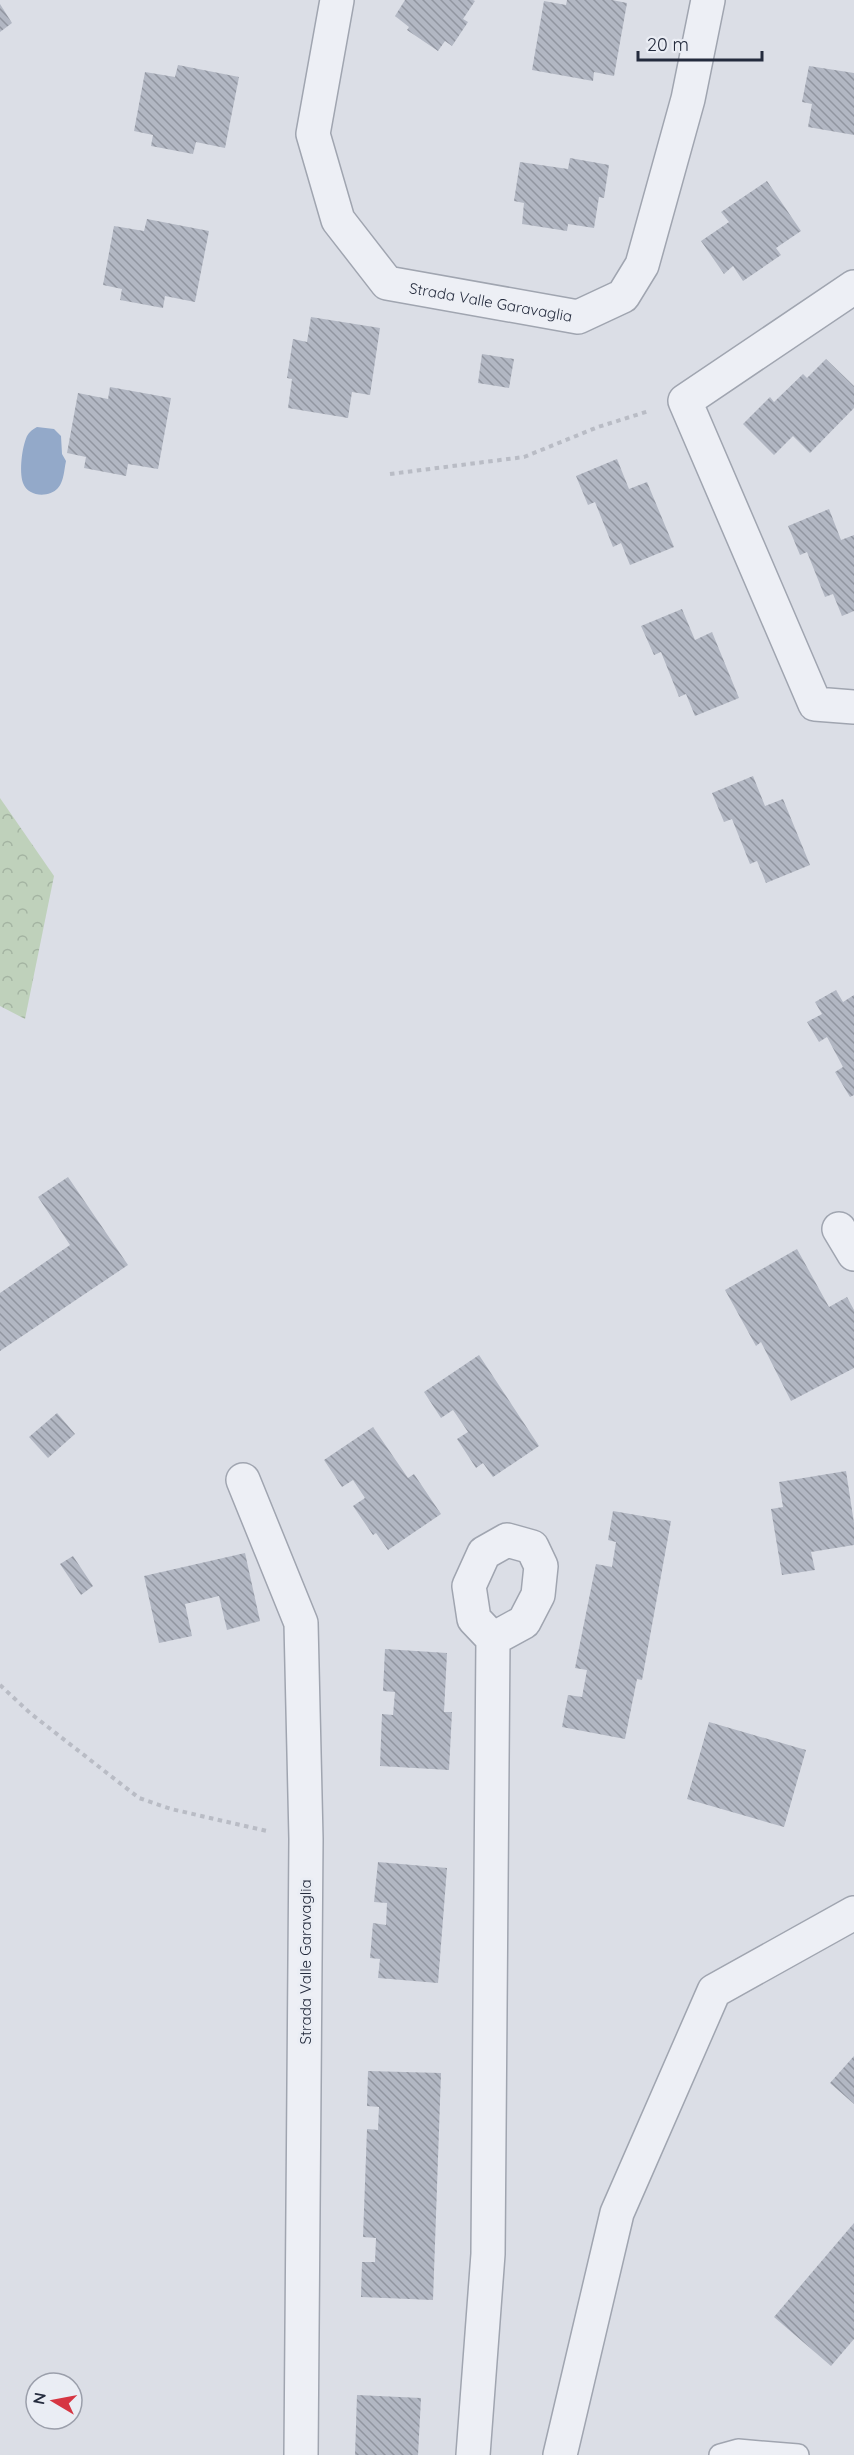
<svg xmlns="http://www.w3.org/2000/svg" width="854" height="2455" viewBox="0 0 854 2455" font-family="Quicksand,sans-serif">
<style>
.forest{fill:url(#forest-crowns)}
.water{fill:#93a9c9}
.building{fill:url(#building-back-hatch)}
.lines{fill:none;stroke-linecap:round;stroke-linejoin:round}
.lane-casing{stroke:#a0a5b0;stroke-width:24}
.street-casing{stroke:#a0a5b0;stroke-width:36}
.path{stroke:#b9bcc5;stroke-width:4;stroke-dasharray:4.5 4.5;stroke-linecap:butt}
.lane{stroke:#edeff5;stroke-width:21}
.street{stroke:#edeff5;stroke-width:33}
.labels{text-anchor:middle;dominant-baseline:central;stroke-width:6;stroke-linejoin:round;paint-order:stroke}
.street-label{font-size:15px;fill:#242b3d;stroke:#eaedf4}
</style>
<defs>
<pattern id="forest-crowns" width="20" height="18" patternUnits="userSpaceOnUse" patternTransform="scale(1.5)"><rect width="20" height="18" fill="#bfd1bb"/><path d="M2 6a3 3 0 1 1 6 0M12 15a3 3 0 1 1 6 0" fill="none" stroke="#a4b4a2"/></pattern>
<pattern id="building-back-hatch" width="6" height="6" patternUnits="userSpaceOnUse" patternTransform="scale(1.5)"><rect width="6" height="6" fill="#b2b7c3"/><path d="M-1 5l2 2M0 0l6 6M5-1l2 2" fill="none" stroke="#9195a0"/></pattern>
</defs>
<rect width="100%" height="100%" fill="#dbdee6"/>
<path class="forest" d="M0 798 54 876 25 1019 0 1006Z"/>
<path class="water" d="M37 427 54 429 61 436 62 454 66 461C64 470 64 481 58 488 49 498 28 497 23 483 19 471 22 447 27 436 29 432 33 429 37 427Z"/>
<g class="building">
<path d="M405 0H473L475 1 463 19 468 22 452 46 445 41 438 51 407 30 409 27 395 16Z"/>
<path d="M567 0H612L627 3 614 76 594 72 593 81 532 70 544 1 566 5Z"/>
<path d="M0 4 12 23 0 32Z"/>
<path d="M178 65 239 77 225 148 196 142 193 154 151 146 153 135 134 131 145 72 175 77Z"/>
<path d="M809 66 854 73V135L808 127 812 104 802 102Z"/>
<path d="M570 158 609 165 604 198 599 197 594 228 568 224 567 231 522 224 524 203 514 201 520 162 568 169Z"/>
<path d="M767 181 801 231 776 248 781 255 743 281 733 266 724 274 701 241 729 222 721 212Z"/>
<path d="M147 219 209 231 195 302 165 296 163 308 120 300 122 289 103 285 114 226 144 231Z"/>
<path d="M311 317 380 328 370 395 352 392 348 418 288 408 292 379 287 378 293 339 307 342Z"/>
<path d="M482 354 514 359 509 388 478 383Z"/>
<path d="M826 359 854 386V408L810 453 793 436 774 455 743 424 770 397 774 402 803 374 807 378Z"/>
<path d="M110 387 171 398 158 469 128 464 126 476 84 468 86 457 67 453 78 393 108 399Z"/>
<path d="M617 459 629 489 647 482 674 547 630 565 621 543 613 547 595 502 588 505 576 476Z"/>
<path d="M829 509 841 540 854 535V611L842 616 833 594 825 597 807 552 800 555 788 526Z"/>
<path d="M682 609 695 640 712 632 739 698 695 716 686 694 679 697 661 652 654 655 641 626Z"/>
<path d="M753 776 765 806 783 799 810 865 766 883 757 861 750 864 732 819 724 822 712 793Z"/>
<path d="M836 990 843 1002 854 995V1095L850 1097 835 1072 843 1067 827 1037 819 1042 807 1022 822 1014 815 1002Z"/>
<path d="M68 1177 128 1265 0 1351V1293L70 1245 38 1197Z"/>
<path d="M797 1249 829 1307 847 1297 854 1310V1368L791 1401 761 1342 756 1346 725 1290Z"/>
<path d="M479 1355 539 1446 493 1477 483 1463 476 1468 457 1439 468 1432 453 1410 441 1418 424 1392Z"/>
<path d="M57 1413 75 1434 48 1458 29 1437Z"/>
<path d="M373 1427 408 1478 414 1474 441 1514 388 1550 376 1533 373 1535 353 1506 365 1498 353 1480 342 1487 324 1460Z"/>
<path d="M846 1471 854 1523V1545L811 1552 815 1570 782 1575 771 1509 783 1507 779 1482Z"/>
<path d="M613 1511 671 1521 642 1680 637 1679 625 1739 562 1727 568 1695 582 1697 587 1670 575 1668 596 1564 612 1567 616 1542 608 1540Z"/>
<path d="M245 1553 260 1621 227 1630 219 1596 185 1604 192 1636 159 1643 144 1576Z"/>
<path d="M73 1556 93 1586 81 1595 60 1564Z"/>
<path d="M385 1649 447 1653 444 1712H452L449 1770 380 1766 382 1714 393 1715 395 1692 383 1691Z"/>
<path d="M709 1722 806 1750 784 1827 687 1799Z"/>
<path d="M378 1862 447 1868 438 1983 378 1978 380 1959 370 1958 373 1923 386 1925 387 1903 374 1902Z"/>
<path d="M854 2056V2104L830 2083Z"/>
<path d="M368 2071 441 2073 433 2300 361 2297 362 2262H375L376 2238 363 2237 367 2129 378 2130 379 2107 367 2106Z"/>
<path d="M854 2223V2339L831 2366 774 2317Z"/>
<path d="M357 2395 421 2398 418 2455H355Z"/>
</g>
<g class="lines">
<defs>
<path id="lane" d="M720 2455 738 2450 798 2455"/>
<g id="street">
<path id="s1" d="M337 0 313 134 338 220 387 283 578 317 623 296 642 265 688 99 708 0"/>
<path d="M854 287 685 401 815 704 854 707"/>
<path d="M839 1229 854 1254"/>
<path d="M243 1480 301 1623 306 1839 301 2455"/>
<path d="M473 2455 488 2254 493 1639 474 1619 469 1586 484 1553 507 1540 532 1547 541 1566 538 1595 524 1622 493 1639"/>
<path d="M560 2455 617 2213 714 1991 854 1913"/>
</g>
</defs>
<use href="#lane" class="lane-casing"/>
<use href="#street" class="street-casing"/>
<g class="path">
<path d="M390 474 524 457 598 427 649 411"/>
<path d="M0 1685 30 1713 139 1798 171 1809 267 1831"/>
</g>
<use href="#lane" class="lane"/>
<use href="#street" class="street"/>
</g>
<g class="labels">
<g class="street-label">
<text stroke="none"><textPath href="#s1" startOffset="411">Strada Valle Garavaglia</textPath></text>
<text transform="translate(305 1962) rotate(-90)">Strada Valle Garavaglia</text>
</g>
</g>
<g transform="translate(54 2401) rotate(280)"><circle r="28" fill="#eaedf4" stroke="#9b9fab" stroke-width="1.5"/>
<path d="M0-4.5L10 22L0 15L-10 22Z" fill="#d63542"/>
<text y="-9" font-size="16" font-weight="bold" text-anchor="middle" fill="#242b3d">N</text>
</g>
<path d="M638 51v9h124v-9" fill="none" stroke="#242b3d" stroke-width="3"/>
<text x="647" y="51" font-size="18" fill="#242b3d" stroke="#eaedf4" stroke-width="4.5" paint-order="stroke">20 m</text>
</svg>
